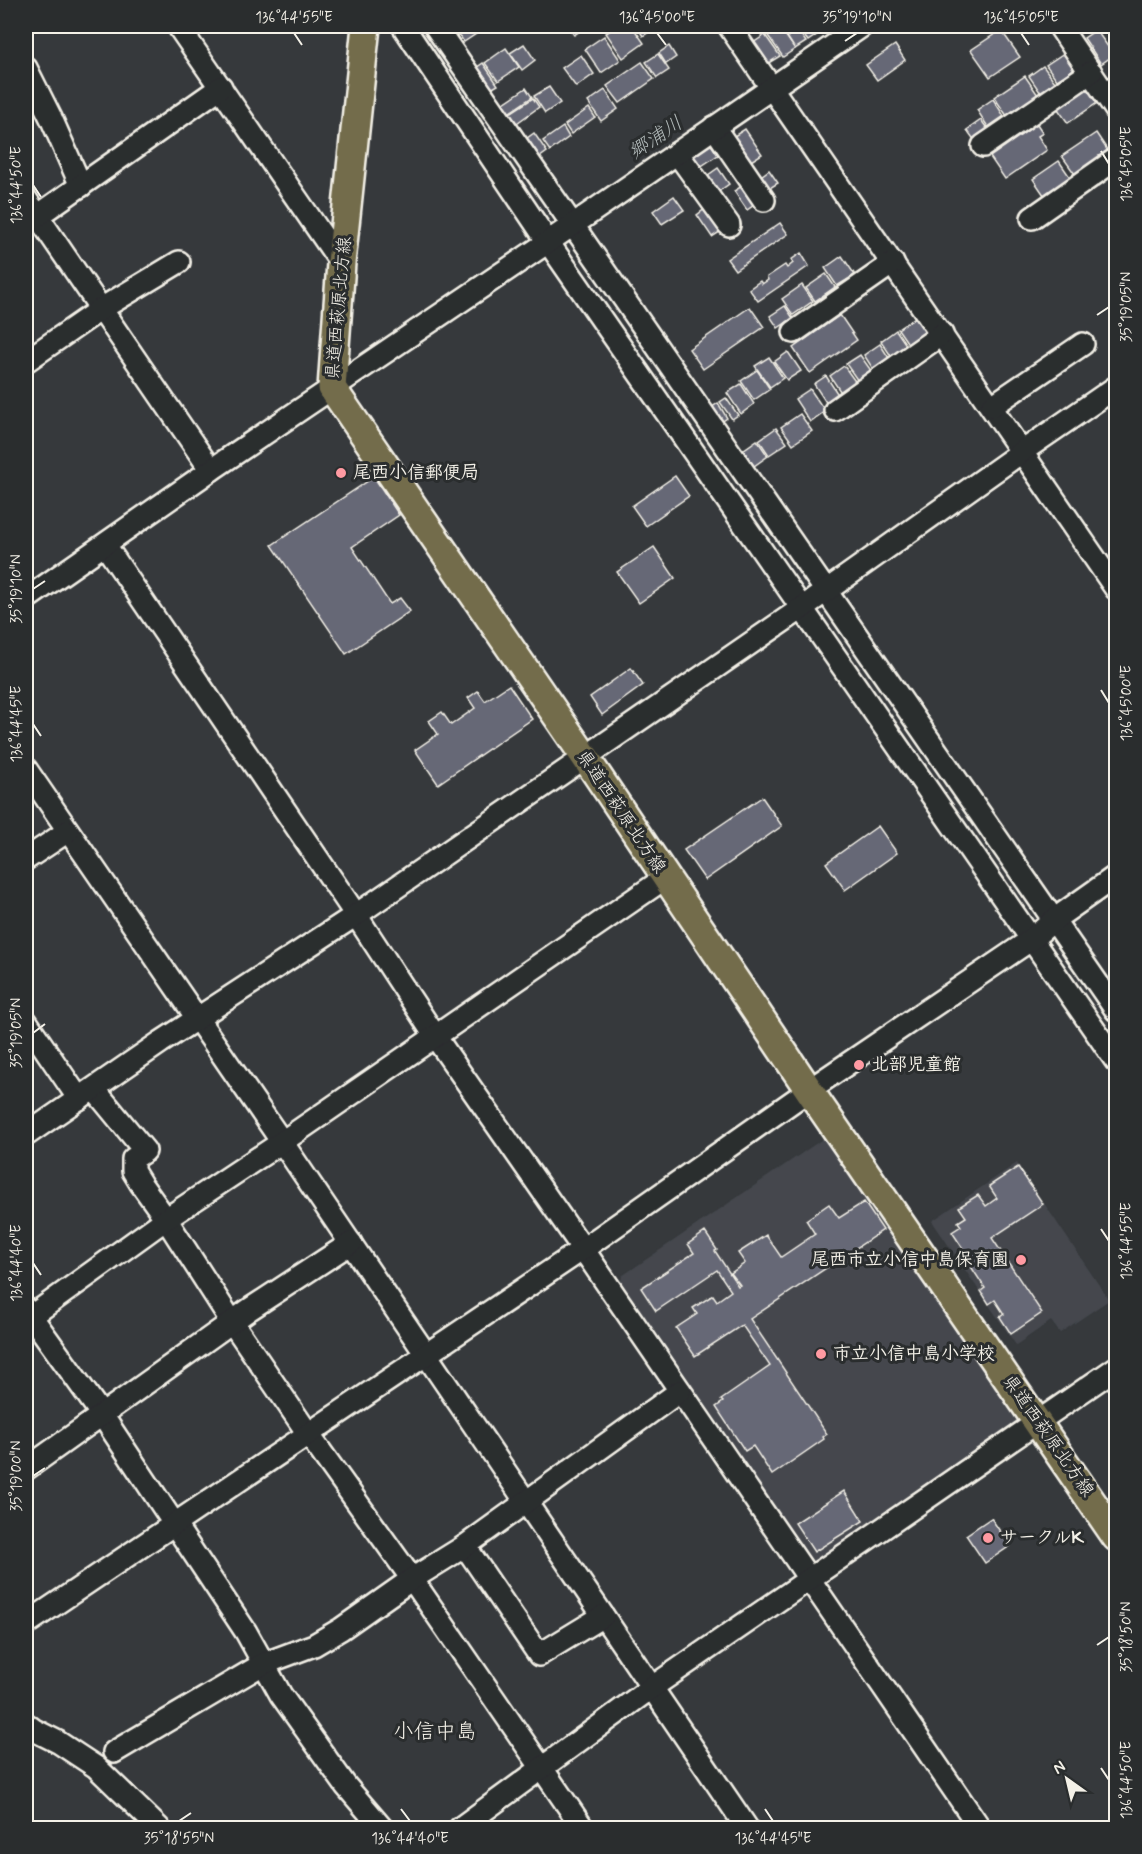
<svg xmlns="http://www.w3.org/2000/svg" width="1142" height="1854" viewBox="0 0 1142 1854" font-family="Mynerve,'Klee One',sans-serif">
<style>
.built{fill:#44474d}
.building{fill:#666776;stroke:#f4f1e8;stroke-width:1.5}
.lines{fill:none;stroke-linecap:round;stroke-linejoin:round}
.minor-casing{stroke:#f4f1e8;stroke-width:26}
.major-casing{stroke:#f4f1e8;stroke-width:32}
.minor{stroke:#2a2d2e;stroke-width:21}
.major{stroke:#736c4b;stroke-width:27}
.ticks{fill:none;stroke:#f4f1e8;stroke-width:2}
.poi-dot{fill:#ff9aa2;stroke:#2a2d2e;stroke-width:2}
.labels{text-anchor:middle;dominant-baseline:central;stroke-width:6;stroke-linejoin:round;paint-order:stroke}
.street-label{font-size:18px;fill:#f4f1e8;stroke:#2a2d2e}
.poi-label{font-size:18px;font-weight:bold;fill:#f4f1e8;stroke:#2a2d2e;text-anchor:start}
.water-label{font-size:20px;font-style:italic;fill:#b2baba;stroke:#2a2d2e}
.quarter-label{font-size:21px;fill:#f4f1e8;stroke:#2a2d2e}
.neatline{fill:none;stroke:#f4f1e8;stroke-width:2}
.ticks-label{font-size:15px;text-anchor:middle;fill:#f4f1e8}
</style>
<rect width="100%" height="100%" fill="#36393c"/>
<filter id="ink" filterUnits="userSpaceOnUse"><feTurbulence type="fractalNoise" baseFrequency=".0167" numOctaves="2"/><feDisplacementMap in="SourceGraphic" scale="12" xChannelSelector="R" yChannelSelector="G"/><feConvolveMatrix kernelMatrix="1 2 1 2 8 2 1 2 1" color-interpolation-filters="sRGB"/></filter>
<g filter="url(#ink)">
<g class="built">
<path d="M827 1136 1022 1421 811 1568 620 1287 622 1276Z"/>
<path d="M1017 1163 1109 1300 1060 1333 1051 1321 1016 1345 932 1221Z"/>
</g>
<g class="building">
<path d="M457 26H488L464 42 454 28Z"/>
<path d="M567 26H585L586 27 574 35Z"/>
<path d="M617 26H632L644 43 623 58 606 33Z"/>
<path d="M639 26H658L643 36 637 27Z"/>
<path d="M770 26H779L795 49 783 57 764 30Z"/>
<path d="M780 26H795L806 42 795 49Z"/>
<path d="M797 26H816L821 32 808 41Z"/>
<path d="M1001 30 1020 57 990 77 971 50Z"/>
<path d="M1096 30 1114 55 1101 64 1084 38Z"/>
<path d="M765 35 780 56 767 64 753 43Z"/>
<path d="M604 36 620 60 601 73 585 49Z"/>
<path d="M524 44 535 60 522 70 510 53Z"/>
<path d="M895 45 905 60 877 80 866 65Z"/>
<path d="M669 46 676 57 666 64 659 53Z"/>
<path d="M506 48 519 67 498 81 485 63Z"/>
<path d="M1064 53 1075 68 1057 80 1046 65Z"/>
<path d="M658 54 669 70 657 78 646 62Z"/>
<path d="M581 55 594 74 576 87 562 68Z"/>
<path d="M642 62 654 79 620 103 607 86Z"/>
<path d="M483 63 498 85 491 89 476 68Z"/>
<path d="M1043 66 1055 82 1040 92 1029 76Z"/>
<path d="M1025 76 1038 95 1007 116 994 97Z"/>
<path d="M1085 85 1097 103 1068 123 1055 105Z"/>
<path d="M549 87 560 103 545 113 534 96Z"/>
<path d="M526 88 532 97 507 114 501 105Z"/>
<path d="M605 90 618 109 601 121 588 102Z"/>
<path d="M533 98 539 107 514 125 507 115Z"/>
<path d="M993 99 1004 116 988 127 977 110Z"/>
<path d="M589 108 595 117 571 134 565 125Z"/>
<path d="M981 120 989 131 975 141 967 130Z"/>
<path d="M1037 124 1043 133 1038 136 1047 150 1005 179 990 157Z"/>
<path d="M563 127 569 137 550 151 543 141Z"/>
<path d="M745 129 762 154 748 163 731 138Z"/>
<path d="M534 133 547 152 536 160 523 141Z"/>
<path d="M1096 133 1110 154 1077 177 1062 156Z"/>
<path d="M708 140 718 155 697 169 687 155Z"/>
<path d="M1059 161 1072 180 1046 198 1033 179Z"/>
<path d="M718 168 729 184 715 194 704 178Z"/>
<path d="M769 170 778 183 765 191 757 179Z"/>
<path d="M747 183 760 201 747 210 734 191Z"/>
<path d="M674 196 684 210 662 224 653 211Z"/>
<path d="M710 205 726 228 712 237 697 215Z"/>
<path d="M780 223 788 234 735 270 727 259Z"/>
<path d="M801 253 809 266 758 301 749 289 760 281 762 284 768 280 767 277 785 265 787 268 793 263 791 260Z"/>
<path d="M842 256 855 275 837 286 825 268Z"/>
<path d="M826 274 835 287 815 301 806 288Z"/>
<path d="M802 285 813 301 793 315 782 299Z"/>
<path d="M785 306 793 318 778 328 770 316Z"/>
<path d="M750 307 764 327 703 369 689 349Z"/>
<path d="M840 315 857 340 810 373 793 348Z"/>
<path d="M917 316 928 332 909 345 898 329Z"/>
<path d="M896 330 907 346 891 356 881 341Z"/>
<path d="M880 344 889 358 873 369 864 355Z"/>
<path d="M788 352 801 371 787 380 774 362Z"/>
<path d="M860 355 872 372 858 381 846 364Z"/>
<path d="M769 357 783 378 770 387 755 366Z"/>
<path d="M844 366 857 384 842 394 830 376Z"/>
<path d="M757 370 770 389 754 400 741 381Z"/>
<path d="M826 376 841 399 829 407 814 384Z"/>
<path d="M741 384 754 404 741 414 727 393Z"/>
<path d="M810 389 825 411 810 422 795 399Z"/>
<path d="M726 398 738 415 732 419 720 402Z"/>
<path d="M718 403 727 418 720 423 711 408Z"/>
<path d="M800 414 812 431 793 444 781 427Z"/>
<path d="M776 428 787 443 769 455 759 440Z"/>
<path d="M757 440 768 456 754 466 743 450Z"/>
<path d="M675 476 689 496 646 526 632 506Z"/>
<path d="M374 477 399 515 352 547 390 604 400 598 410 611 346 654 272 545Z"/>
<path d="M654 547 675 578 639 603 617 572Z"/>
<path d="M631 668 643 685 602 715 590 697Z"/>
<path d="M509 685 532 719 438 784 415 750 438 734 429 721 442 712 451 725 475 708 468 698 478 691 485 701Z"/>
<path d="M762 797 782 826 705 880 684 850Z"/>
<path d="M878 826 897 853 845 890 826 863Z"/>
<path d="M1018 1167 1043 1204 992 1238 1042 1313 1011 1334 1000 1317 1004 1314 995 1300 989 1304 981 1291 985 1288 966 1259 968 1256 952 1232 961 1226 958 1222 966 1217 959 1207 978 1195 986 1206 997 1198 989 1186Z"/>
<path d="M864 1202 883 1230 750 1319 827 1434 823 1437 824 1439 772 1475 753 1446 745 1451 716 1407 723 1402 721 1400 770 1366 742 1325 695 1356 676 1328 697 1314 693 1308 713 1295 717 1301 731 1291 717 1270 656 1311 641 1288 694 1253 688 1244 705 1232 717 1250 715 1251 738 1286 740 1285 731 1273 745 1263 738 1253 766 1235 781 1257 815 1234 806 1220 829 1204 839 1218Z"/>
<path d="M844 1491 863 1521 814 1552 795 1523Z"/>
<path d="M991 1518 1010 1546 985 1563 966 1535Z"/>
</g>
<g class="lines">
<defs>
<g id="minor">
<path d="M178 26 341 263"/>
<path d="M403 26 548 242 1116 1061"/>
<path d="M435 26 1116 1010"/>
<path d="M729 26 1116 589"/>
<path d="M1059 26 1116 110"/>
<path d="M26 68 51 118 81 186"/>
<path d="M714 127 764 200"/>
<path d="M983 146 1091 72"/>
<path d="M677 153 729 225"/>
<path d="M26 199 211 470"/>
<path d="M1032 218 1116 159"/>
<path d="M26 224 221 87"/>
<path d="M794 332 893 263"/>
<path d="M26 361 101 309 179 262"/>
<path d="M992 406 1083 344"/>
<path d="M835 410 942 334"/>
<path d="M105 545 356 915 441 1045 583 1249 980 1828"/>
<path d="M26 599 211 470 548 242 862 26"/>
<path d="M26 769 282 1142 747 1828"/>
<path d="M26 859 68 831"/>
<path d="M26 1021 79 1099"/>
<path d="M94 1089 145 1151 133 1159V1171L141 1184 166 1219 232 1322 309 1435 412 1579 583 1828"/>
<path d="M26 1135 161 1042 356 915 802 608 1023 451 1116 387"/>
<path d="M26 1309 102 1415 246 1632 281 1695 346 1786 382 1828"/>
<path d="M26 1320 166 1219 282 1142 665 878"/>
<path d="M26 1469 250 1309 351 1243"/>
<path d="M465 1546 539 1655 603 1616"/>
<path d="M26 1624 583 1249 809 1090 1032 939 1055 919 1116 876"/>
<path d="M26 1724 34 1730 58 1742 96 1767 159 1828"/>
<path d="M114 1752 263 1664 314 1645 341 1629 412 1579 465 1546 680 1391"/>
<path d="M460 1828 651 1688 1116 1368"/>
</g>
<path id="major" d="M366 26 341 263 332 388 585 757 809 1090 1116 1537"/>
</defs>
<use href="#minor" class="minor-casing"/>
<use href="#major" class="major-casing"/>
<use href="#minor" class="minor"/>
<use href="#major" class="major"/>
</g>
</g>
<path class="ticks" d="M294 33 302 45M657 33 666 45M1021 33 1029 45M845 41 857 33M1101 151 1109 164M33 185 41 197M1097 315 1109 307M33 589 45 581M1101 690 1109 703M33 724 41 736M33 1033 45 1024M1101 1229 1109 1241M33 1263 41 1275M33 1476 45 1468M1097 1645 1109 1637M1101 1768 1109 1780M401 1809 410 1821M765 1809 773 1821M179 1821 191 1813"/>
<g class="poi-dot">
<circle cx="341" cy="473" r="6"/>
<circle cx="859" cy="1065" r="6"/>
<circle cx="1021" cy="1260" r="6"/>
<circle cx="821" cy="1354" r="6"/>
<circle cx="988" cy="1538" r="6"/>
</g>
<g class="labels">
<g class="street-label">
<text transform="translate(339 308) rotate(-85)">県道西萩原北方線</text>
<text transform="translate(621 812) rotate(56)">県道西萩原北方線</text>
<text transform="translate(1048 1436) rotate(55)">県道西萩原北方線</text>
</g>
<g class="poi-label">
<text x="353" y="473">尾西小信郵便局</text>
<text x="871" y="1065">北部児童館</text>
<text x="1009" y="1260" text-anchor="end">尾西市立小信中島保育園</text>
<text x="833" y="1354">市立小信中島小学校</text>
<text x="1000" y="1538">サークルK</text>
</g>
<g class="water-label">
<text transform="translate(656 138) rotate(-34)">郷浦川</text>
</g>
<g class="quarter-label">
<text x="435" y="1732">小信中島</text>
</g>
</g>
<rect width="1142" height="1854" fill="none" stroke="#2a2d2e" stroke-width="66"/>
<g transform="translate(1067 1779) rotate(326)" stroke="#2a2d2e" stroke-width="4.5" paint-order="stroke">
<path d="M0-4.5L10 22L0 15L-10 22Z" fill="#f4f1e8"/>
<text y="-9" font-size="16" font-weight="bold" text-anchor="middle" fill="#f4f1e8">N</text>
</g>
<rect x="33" y="33" width="1076" height="1788" class="neatline"/>
<g class="ticks-label">
<text x="294" y="22">136°44'55"E</text>
<text x="657" y="22">136°45'00"E</text>
<text x="857" y="22">35°19'10"N</text>
<text x="1021" y="22">136°45'05"E</text>
<text transform="translate(1126 164) rotate(-90)" y="5">136°45'05"E</text>
<text transform="translate(16 185) rotate(-90)" y="5">136°44'50"E</text>
<text transform="translate(1126 307) rotate(-90)" y="5">35°19'05"N</text>
<text transform="translate(16 589) rotate(-90)" y="5">35°19'10"N</text>
<text transform="translate(1126 703) rotate(-90)" y="5">136°45'00"E</text>
<text transform="translate(16 724) rotate(-90)" y="5">136°44'45"E</text>
<text transform="translate(16 1033) rotate(-90)" y="5">35°19'05"N</text>
<text transform="translate(1126 1241) rotate(-90)" y="5">136°44'55"E</text>
<text transform="translate(16 1263) rotate(-90)" y="5">136°44'40"E</text>
<text transform="translate(16 1476) rotate(-90)" y="5">35°19'00"N</text>
<text transform="translate(1126 1637) rotate(-90)" y="5">35°18'50"N</text>
<text transform="translate(1126 1780) rotate(-90)" y="5">136°44'50"E</text>
<text x="179" y="1843">35°18'55"N</text>
<text x="410" y="1843">136°44'40"E</text>
<text x="773" y="1843">136°44'45"E</text>
</g>
</svg>
